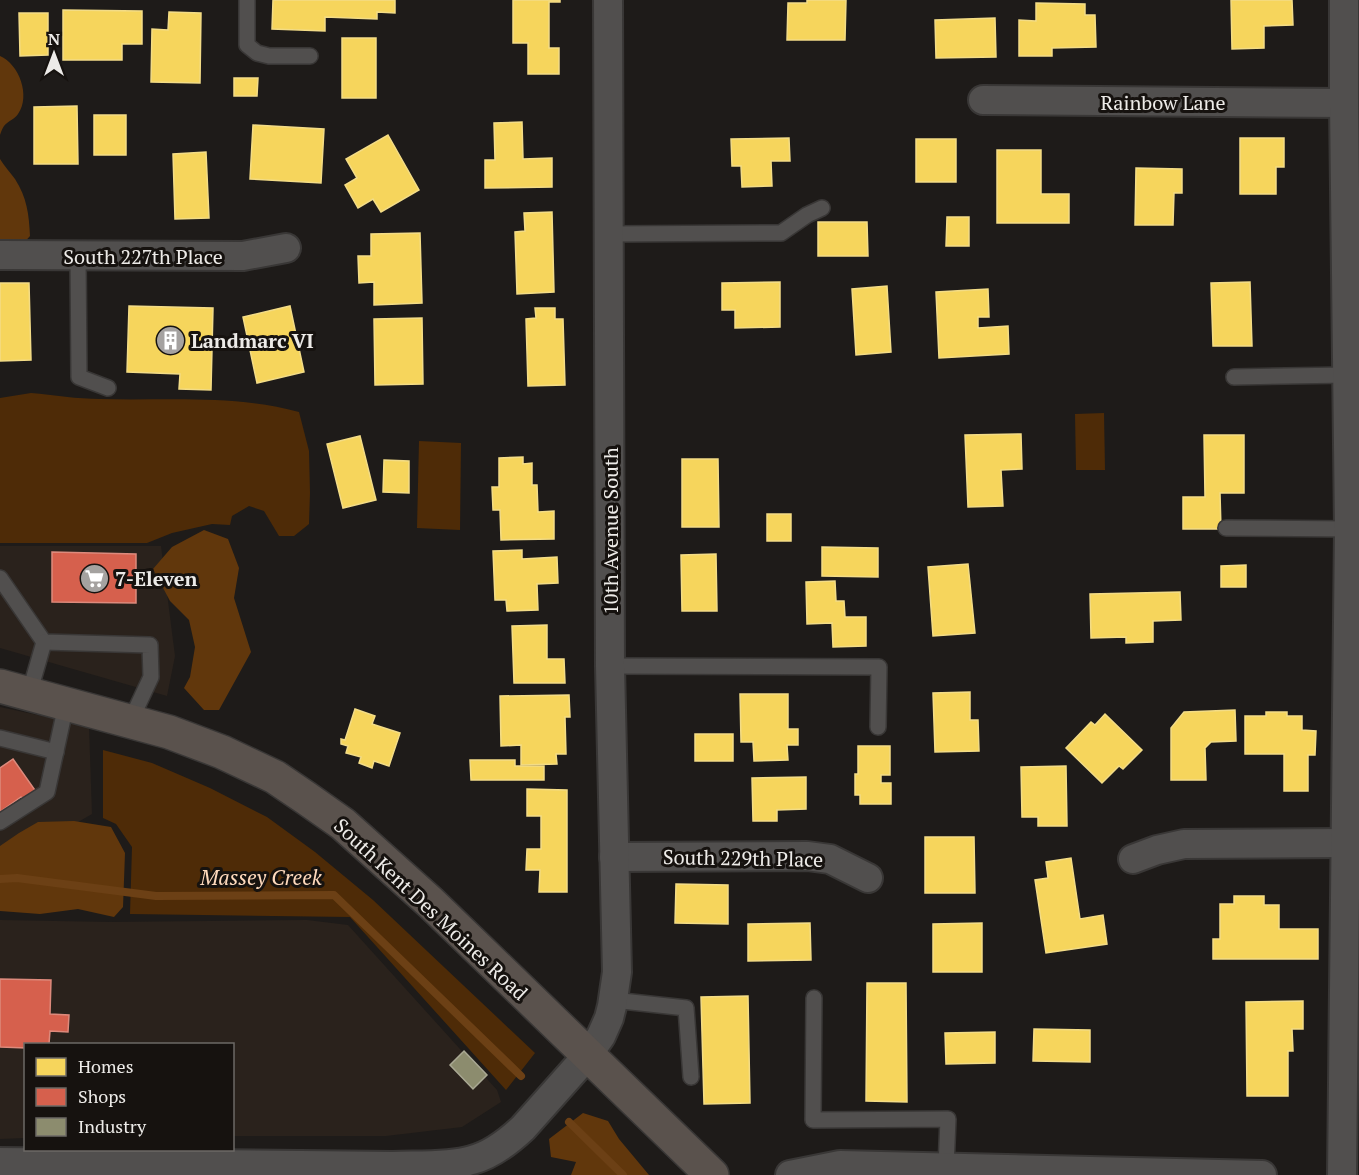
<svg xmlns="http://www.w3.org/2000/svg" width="1359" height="1175" viewBox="0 0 1359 1175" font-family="'PT Serif',serif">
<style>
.built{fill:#2a221c}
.green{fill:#4e2b07}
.forest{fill:#61370c}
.homes{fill:#f6d55c;stroke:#f3dc86;stroke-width:1.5}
.shops{fill:#d6604d;stroke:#dd8a7c;stroke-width:1.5}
.industry{fill:#8c8c6e;stroke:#a9a893;stroke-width:1.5}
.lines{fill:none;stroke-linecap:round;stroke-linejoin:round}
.stream{stroke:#6c4015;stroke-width:8}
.lane-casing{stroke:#393736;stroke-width:18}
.street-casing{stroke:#393736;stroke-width:32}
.primary-casing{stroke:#393736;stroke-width:36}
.lane{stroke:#514f4e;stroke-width:15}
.street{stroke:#514f4e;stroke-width:28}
.primary{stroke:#5a524d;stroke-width:33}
.labels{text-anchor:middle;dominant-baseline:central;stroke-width:6;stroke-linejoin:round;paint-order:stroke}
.street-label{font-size:20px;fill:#edebe8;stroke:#16120f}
.poi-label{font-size:20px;font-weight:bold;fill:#edebe8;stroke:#16120f;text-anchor:start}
.water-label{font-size:21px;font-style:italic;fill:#fed9bc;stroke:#16120f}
</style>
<rect width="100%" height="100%" fill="#1e1b19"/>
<g class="built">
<path d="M0 546H161L175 656 167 696 0 648Z"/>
<path d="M0 707 89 726 92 814 29 850 0 851Z"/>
<path d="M0 920 111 922 307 920 348 925 497 1090 501 1102 462 1127 386 1136H233L232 1044H26L25 1138 0 1139Z"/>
</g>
<g class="green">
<path d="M31 393C54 395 77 399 100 399 166 401 234 394 299 412L309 451 310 493 309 524 294 536H279L264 511 249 506 232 516 230 525 212 524 172 533 147 543H0V398Z"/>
<path d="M1104 413 1105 470H1076L1075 414Z"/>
<path d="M419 441 461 443 460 530 417 528Z"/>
<path d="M103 750 152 763 210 788 267 817 315 852 373 900 535 1053 506 1090 350 917 130 914 132 847 116 824 103 818Z"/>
</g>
<g class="forest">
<path d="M0 56C19 64 31 96 18 114 15 119 8 121 4 126 2 129 1 132 0 135Z"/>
<path d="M0 159C4 166 10 172 15 179 27 198 29 214 30 236L21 246 0 243Z"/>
<path d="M204 530 228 539 239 568 234 598 251 652 219 710H204L184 688 190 677 195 647 189 620 170 601 153 569 172 547Z"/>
<path d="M74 821 111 827 125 853 123 907 114 917 78 909 40 914 0 911V846L19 833 38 822Z"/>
<path d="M583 1113 608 1121 619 1139 649 1175H571L576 1162 551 1157 549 1139Z"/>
</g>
<g class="homes">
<path d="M273 0H395V13L377 12V19L325 17V31L272 29Z"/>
<path d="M513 0H560V2H549V48H559V74H528V43H513Z"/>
<path d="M807 0H846L845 40H787L788 3H807Z"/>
<path d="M1231 0H1292L1293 25 1264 26V48L1232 49Z"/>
<path d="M1036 3 1085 4V15H1095L1096 47 1052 48V56H1019V20L1036 21Z"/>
<path d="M63 10 142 11V44H122V60H63Z"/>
<path d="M169 12 201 13 200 83 151 82 152 29 168 30Z"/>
<path d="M19 13H48V55L20 56Z"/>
<path d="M995 18 996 57 936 58 935 20Z"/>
<rect x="342" y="38" width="34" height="60"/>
<path d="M234 78H258L257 96H234Z"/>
<path d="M77 106 78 164H34V107Z"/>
<rect x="94" y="115" width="32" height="40"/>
<path d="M522 122 523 159 552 158V187L485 188V160H495L494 123Z"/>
<path d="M253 125 324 129 321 183 250 179Z"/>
<path d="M388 135 419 190 381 212 373 199 358 208 345 185 357 178 346 159Z"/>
<path d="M789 138 790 161H771L772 186 742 187 741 166H732L731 139Z"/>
<path d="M1240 138H1284V167H1276V194H1240Z"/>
<rect x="916" y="139" width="40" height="43"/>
<path d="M997 150H1041V194H1069V223H997Z"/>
<path d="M206 152 209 218 175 219 173 154Z"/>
<path d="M1136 168 1182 169V193H1174L1173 225H1135Z"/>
<path d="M552 212 554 292 517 294 515 232 525 231 524 213Z"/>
<path d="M947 217H969V246H946Z"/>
<path d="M818 222H867L868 256H818Z"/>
<path d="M420 233 422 303 374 305V282L359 283 358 256H371V234Z"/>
<path d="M780 282V327L735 328V310H722V283Z"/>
<path d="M1250 282 1252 346H1213L1211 283Z"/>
<path d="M0 283H29L31 360 0 361Z"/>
<path d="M887 286 891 352 856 355 852 289Z"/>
<path d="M988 289 989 317H978V328L1008 326 1009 354 939 358 936 292Z"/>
<path d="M129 306 213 308 211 390 179 389 180 374 127 372Z"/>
<path d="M290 306 304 372 257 383 243 317Z"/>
<path d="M535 308H555V319H563L565 385 528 386 526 319 536 318Z"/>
<path d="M422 318 423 384 375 385 374 319Z"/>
<path d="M1021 434 1022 469 1001 470 1003 506 968 507 965 435Z"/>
<path d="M1204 435H1244V493H1220L1221 529H1183V497H1205Z"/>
<path d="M360 436 376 500 343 508 327 444Z"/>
<path d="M523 457V464L532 463V485H537L538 512 554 511V539L501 540 500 510H493L492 487H499V458Z"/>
<path d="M682 459H718L719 527H682Z"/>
<path d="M384 460 409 461V493L383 492Z"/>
<rect x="767" y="514" width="24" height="27"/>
<path d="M822 547 878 548V577L822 576Z"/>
<path d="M522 550V559L557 557 558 583 537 584 538 610 507 611 506 600H495L493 551Z"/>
<path d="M716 554 717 611H682L681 555Z"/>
<path d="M968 564 975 633 933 636 928 567Z"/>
<path d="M1246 565V587H1221V566Z"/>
<path d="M835 581 836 601H844L845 617H866V646L833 647 832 623 807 624 806 582Z"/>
<path d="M1180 592 1181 620 1153 621V642L1126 643V637L1091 638 1090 594Z"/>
<path d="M547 625V659H564L565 683H514L512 626Z"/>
<path d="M970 692V720H978L979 751 935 752 933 693Z"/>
<path d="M740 694H788V729H798V745H787L788 760 754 761 753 742H741Z"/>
<path d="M569 695 570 717H565L566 754H556L557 764 521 765V745L501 746 500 696Z"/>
<path d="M355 709 375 716 372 724 400 733 389 766 374 761 372 768 359 763 361 757 346 753 348 746 341 744V739L345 740Z"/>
<path d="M1235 710 1236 741 1211 742 1205 748 1206 780H1171V728L1184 712Z"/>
<path d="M1266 712H1287V716H1302V730L1316 731 1315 755H1308V791H1284V754H1245V716H1266Z"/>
<path d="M1105 714 1142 750 1123 769 1119 766 1102 783 1066 748 1091 722 1095 725Z"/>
<rect x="695" y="734" width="38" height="27"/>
<path d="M858 746H890V775H881V783H891V804H860V795H855V774H858Z"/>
<path d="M470 760H515V766H544V780H471Z"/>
<path d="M1066 766 1067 826H1038V817H1022L1021 767Z"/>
<path d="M806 777V809L777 810V821H753L752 778Z"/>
<path d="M527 789 567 790V892H539L540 870H526L527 849H541V816H527Z"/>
<path d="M925 837H974L975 893H925Z"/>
<path d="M1071 858 1080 919 1103 915 1107 944 1046 953 1035 880 1048 878 1046 862Z"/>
<path d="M676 884 728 885V924L675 923Z"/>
<path d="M1234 896H1264V905H1279V929H1318V959H1213V939H1220V904H1234Z"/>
<path d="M810 923 811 960 748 961V924Z"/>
<path d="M982 923V972H933V924Z"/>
<path d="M867 983H906L907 1102 866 1101Z"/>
<path d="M748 996 750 1103 704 1104 701 997Z"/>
<path d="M1303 1001V1029H1292L1293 1051H1288V1096H1247L1246 1002Z"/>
<path d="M1034 1029 1090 1030V1062L1033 1061Z"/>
<path d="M995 1032V1063L946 1064 945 1033Z"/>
</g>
<g class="shops">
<path d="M52 552 136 554V603L52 602Z"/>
<path d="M13 759 37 793 25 802 21 797 0 812V768Z"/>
<path d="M0 979 51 980 50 1014 69 1015 68 1032 50 1031 49 1044H26V1048L0 1047Z"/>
</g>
<path class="industry" d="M464 1051 487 1075 473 1089 450 1065Z"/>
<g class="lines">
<g class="stream">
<path d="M0 879 17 878 156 896 334 895 521 1076"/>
<path d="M569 1122 623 1175"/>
</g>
<defs>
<g id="lane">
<path d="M247 0V45L257 53 269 56H310"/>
<path d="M609 234 781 233 807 215 822 208"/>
<path d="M78 256 79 377 108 388"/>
<path d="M1234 377 1347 375"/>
<path d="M1226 528 1349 529"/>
<path d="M0 578 44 642 150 645 151 677 130 722"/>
<path d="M610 666 879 667 878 727"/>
<path d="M29 694 44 642"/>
<path d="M0 738 56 752"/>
<path d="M0 822 47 792 66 705"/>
<path d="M814 998 813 1120 948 1119 946 1167"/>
<path d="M613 1000 686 1008 691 1077"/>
</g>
<g id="street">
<path d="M983 100 1344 103"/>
<path d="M0 255 243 256 286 248"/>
<path d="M614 857 807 856 830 859 868 878"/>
<path d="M1133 859 1157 850 1184 844 1346 843"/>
<path d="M0 1162 393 1166C416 1165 450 1167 472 1160 491 1155 508 1142 523 1128L587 1056 601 1036 609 1018 612 1006 617 972 610 666 608 0"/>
<path d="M790 1175 840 1165 1262 1175"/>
<path d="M1342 1175 1349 529 1344 103V0"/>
</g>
<path id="primary" d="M0 686 169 732 222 752 275 777 306 798 343 824 431 903 712 1175"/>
</defs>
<use href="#lane" class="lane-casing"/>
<use href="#street" class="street-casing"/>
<use href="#primary" class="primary-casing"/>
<use href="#lane" class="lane"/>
<use href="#street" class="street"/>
<use href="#primary" class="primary"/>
</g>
<defs>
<symbol id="building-disc" viewBox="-11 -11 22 22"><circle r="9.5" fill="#a5a2a0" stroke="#16120f"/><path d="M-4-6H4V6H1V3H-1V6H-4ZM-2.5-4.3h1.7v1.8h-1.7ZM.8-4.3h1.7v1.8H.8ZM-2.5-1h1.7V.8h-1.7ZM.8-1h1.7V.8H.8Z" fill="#fff"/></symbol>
<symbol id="supermarket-disc" viewBox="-11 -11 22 22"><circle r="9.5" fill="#a5a2a0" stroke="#16120f"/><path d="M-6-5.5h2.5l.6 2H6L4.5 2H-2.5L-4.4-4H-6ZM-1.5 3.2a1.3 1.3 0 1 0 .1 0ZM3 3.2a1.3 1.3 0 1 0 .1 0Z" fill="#fff"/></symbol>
</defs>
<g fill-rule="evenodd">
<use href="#building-disc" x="154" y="324" width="33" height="33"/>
<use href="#supermarket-disc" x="78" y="562" width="33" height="33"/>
</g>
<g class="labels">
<g class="street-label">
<text x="1163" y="102">Rainbow Lane</text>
<text x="143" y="256">South 227th Place</text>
<text transform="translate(610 531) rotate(-90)">10th Avenue South</text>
<text transform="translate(743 858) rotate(1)">South 229th Place</text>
<text transform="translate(431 909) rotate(43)">South Kent Des Moines Road</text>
</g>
<g class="poi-label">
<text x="191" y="340">Landmarc VI</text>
<text x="115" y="578">7-Eleven</text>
</g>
<g class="water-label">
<text x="261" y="877">Massey Creek</text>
</g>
</g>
<rect x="24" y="1043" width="210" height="108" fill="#16120f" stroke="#6c6966" stroke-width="1.5"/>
<rect x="36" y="1058" width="30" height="18" fill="#f6d55c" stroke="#6c6966" stroke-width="1.5"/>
<text x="78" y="1073" font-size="18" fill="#edebe8">Homes</text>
<rect x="36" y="1088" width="30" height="18" fill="#d6604d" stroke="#6c6966" stroke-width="1.5"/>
<text x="78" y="1103" font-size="18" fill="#edebe8">Shops</text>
<rect x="36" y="1118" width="30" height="18" fill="#8c8c6e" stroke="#6c6966" stroke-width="1.5"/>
<text x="78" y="1133" font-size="18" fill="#edebe8">Industry</text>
<g transform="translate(54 54)" stroke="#16120f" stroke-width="4.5" paint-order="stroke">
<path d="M0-4.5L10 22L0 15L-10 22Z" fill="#edebe8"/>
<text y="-9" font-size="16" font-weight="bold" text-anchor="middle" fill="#edebe8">N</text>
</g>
</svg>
